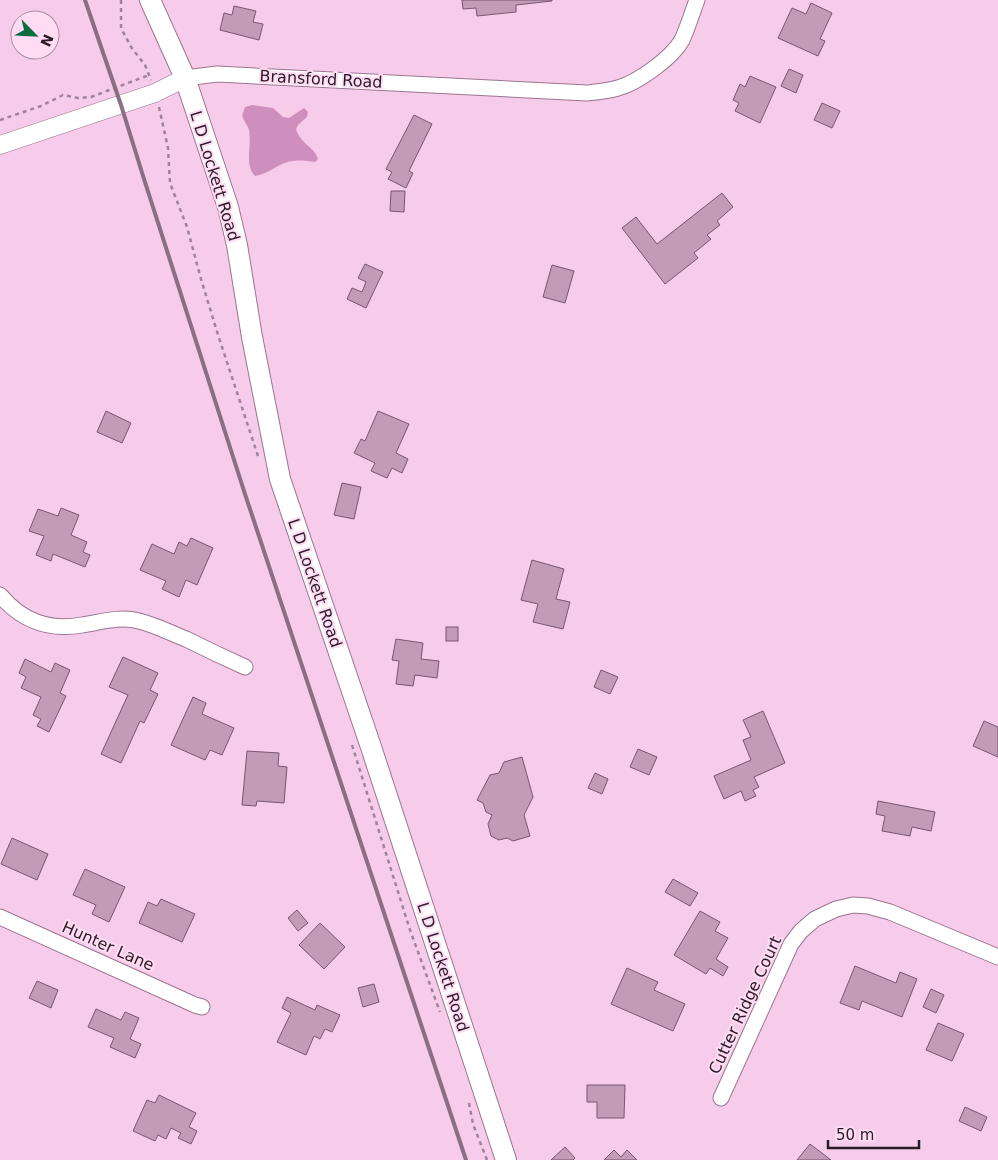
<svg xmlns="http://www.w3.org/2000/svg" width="998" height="1160" viewBox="0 0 998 1160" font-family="'DejaVu Sans',sans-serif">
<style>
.water{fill:#cf8fbe}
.building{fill:#c39bb7;stroke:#79556f}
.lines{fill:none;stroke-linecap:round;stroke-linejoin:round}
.minor-casing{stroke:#9b7590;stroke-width:17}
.tertiary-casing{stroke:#9b7590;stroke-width:19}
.secondary-casing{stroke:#9b7590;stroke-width:22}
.path{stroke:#a18399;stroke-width:2.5;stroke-dasharray:4 4;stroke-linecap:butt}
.minor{stroke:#fff;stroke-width:15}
.tertiary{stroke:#fff;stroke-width:18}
.secondary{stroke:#fff;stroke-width:20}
.rail{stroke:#8a6e82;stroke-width:4}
.labels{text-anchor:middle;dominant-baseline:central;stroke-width:4;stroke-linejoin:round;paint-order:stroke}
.street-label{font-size:16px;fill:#2a1b26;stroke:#ffdcf4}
</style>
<rect width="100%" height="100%" fill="#f6ccea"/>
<path class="water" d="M252 105 273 108 283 117 289 118 304 108 308 112 307 117 298 125 296 129C301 145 314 146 318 159L315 162C303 160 291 159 280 165 271 170 265 174 255 176 244 165 252 145 249 130 248 126 244 121 242 116L245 107Z"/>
<g class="building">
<path d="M462 0H552V1L516 5V12L477 16 476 8 463 9Z"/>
<path d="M811 3 832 13 820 39 825 41 818 56 778 38 792 8 806 14Z"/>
<path d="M234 6 256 11 253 22 263 24 259 40 220 30 224 13 232 15Z"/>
<path d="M789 69 803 75 796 93 781 86Z"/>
<path d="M750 76 776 87 760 123 735 111 739 103 733 100 740 84 745 87Z"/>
<path d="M822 103 840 111 832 128 814 120Z"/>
<path d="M414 115 432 124 409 171 413 173 406 188 388 179 392 172 386 169Z"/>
<path d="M391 191H405L404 212 390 211Z"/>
<path d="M722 193 733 207 717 221 720 225 707 235 711 239 694 253 698 258 665 284 622 228 636 217 657 244Z"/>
<path d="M365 264 383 272 366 308 347 299 352 288 362 292 366 282 358 278Z"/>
<path d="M552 265 574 271 565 303 543 297Z"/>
<path d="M106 411 131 423 122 443 97 432Z"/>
<path d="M378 411 409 424 396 453 408 459 402 473 392 468 387 478 371 471 375 463 354 453 361 439 365 441Z"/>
<path d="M342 483 361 487 354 519 334 515Z"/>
<path d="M61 508 79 515 71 535 87 542 83 552 90 555 85 567 53 554 51 561 36 555 44 536 29 531 38 509 58 516Z"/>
<path d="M191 538 213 548 197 585 186 580 179 597 162 589 166 581 140 570 152 544 174 554 179 542 187 546Z"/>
<path d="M532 560 564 569 556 599 570 602 563 629 533 622 538 604 521 600Z"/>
<rect x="446" y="627" width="12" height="14"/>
<path d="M396 639 423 643 421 659 439 661 437 678 415 675 413 686 396 684 399 661 392 660Z"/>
<path d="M123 657 158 673 150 690 158 694 144 723 140 721 121 763 101 754 128 695 109 687Z"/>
<path d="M25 659 51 672 55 663 70 670 60 693 66 696 49 732 37 726 41 719 33 715 41 697 21 688 26 677 19 673Z"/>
<path d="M601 670 618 677 610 694 594 687Z"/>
<path d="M193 697 206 703 202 714 234 728 222 755 210 750 205 760 171 745Z"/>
<path d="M763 711 785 763 754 777 759 787 753 790 756 796 745 801 741 791 724 799 714 776 751 760 743 740 751 737 743 720Z"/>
<path d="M984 721 998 727V757L973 746Z"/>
<path d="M638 749 657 757 649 775 630 767Z"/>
<path d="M247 751 279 753 278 766 287 767 284 803 257 801 256 806 242 805Z"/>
<path d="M522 757 533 797 524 815 530 836 513 841 507 838 499 840 491 836 488 824 492 815 486 812 483 803 477 800 490 775 499 773 504 762Z"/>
<path d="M595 773 608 779 602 794 588 788Z"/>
<path d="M878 801 935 812 931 831 912 827 910 836 882 831 885 816 876 814Z"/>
<path d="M12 838 48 854 37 880 1 864Z"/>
<path d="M85 869 125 887 109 922 92 914 96 905 73 895Z"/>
<path d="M673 879 698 893 690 906 665 892Z"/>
<path d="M161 899 195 914 182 942 139 923 148 902 157 906Z"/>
<path d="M297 910 308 923 298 931 288 918Z"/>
<path d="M700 911 720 922 715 931 728 938 716 959 728 967 723 976 710 968 706 974 674 955Z"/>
<path d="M320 923 345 947 324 969 299 945Z"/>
<path d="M855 966 896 983 900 972 917 979 902 1017 862 1001 859 1010 840 1003Z"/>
<path d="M627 968 658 982 654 990 685 1004 673 1031 611 1004Z"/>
<path d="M37 981 58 990 51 1008 29 998Z"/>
<path d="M374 984 379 1002 363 1007 358 988Z"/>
<path d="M931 989 944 995 936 1013 923 1007Z"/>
<path d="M287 997 315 1010 317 1005 340 1015 332 1032 325 1029 320 1039 314 1036 306 1055 277 1042 291 1013 282 1008Z"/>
<path d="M96 1009 121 1020 125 1012 139 1018 130 1039 141 1044 135 1058 110 1047 114 1038 88 1027Z"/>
<path d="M938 1023 964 1034 952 1061 926 1050Z"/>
<path d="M587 1085H625L624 1118H597V1102H587Z"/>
<path d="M159 1095 196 1113 189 1127 197 1131 191 1144 178 1138 181 1133 171 1128 166 1139 158 1135 155 1141 133 1131 147 1100 155 1103Z"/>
<path d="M965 1107 987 1117 981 1131 959 1121Z"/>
<path d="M810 1144 831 1160H797Z"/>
<path d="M565 1147 575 1158 573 1160H551Z"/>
<path d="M614 1150 621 1157 627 1150 637 1160H604Z"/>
</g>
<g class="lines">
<defs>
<g id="minor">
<path d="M185 78 217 74 587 93C597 92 608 91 618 88 637 83 672 58 682 40 688 27 692 13 697 0"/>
<path d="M0 595C22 621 48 631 82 625 101 622 120 616 139 621 155 625 171 633 186 639 206 649 225 658 245 667"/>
<path d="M0 917 195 1005 202 1007"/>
<path d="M721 1098 791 944 801 931 815 919 836 909 853 905 868 906 890 912 998 957"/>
</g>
<path id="tertiary" d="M0 145 155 93 185 78"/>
<path id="secondary" d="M150 0 185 78 228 207 237 245 252 337 280 479 371 747 506 1160"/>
</defs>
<use href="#minor" class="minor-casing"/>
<use href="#tertiary" class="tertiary-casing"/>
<use href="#secondary" class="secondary-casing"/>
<g class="path">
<path d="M121 0V28L131 47 145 65 151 80"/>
<path d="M159 107 168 148 170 183 187 227 201 279 219 338 258 456"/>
<path d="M0 120 41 106 63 95 78 98 91 97 149 75"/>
<path d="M352 745 410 930 440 1012"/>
<path d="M469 1103 473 1124 487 1160"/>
</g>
<use href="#minor" class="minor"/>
<use href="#tertiary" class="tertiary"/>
<use href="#secondary" class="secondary"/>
<path class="rail" d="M85 0 121 105 144 179 244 491 466 1160"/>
</g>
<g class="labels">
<g class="street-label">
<text transform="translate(321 79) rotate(3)">Bransford Road</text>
<text transform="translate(215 176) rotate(73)">L D Lockett Road</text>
<text transform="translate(315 583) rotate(71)">L D Lockett Road</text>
<text transform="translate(108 946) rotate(24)">Hunter Lane</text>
<text transform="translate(443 967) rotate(72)">L D Lockett Road</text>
<text transform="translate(745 1005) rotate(-65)">Cutter Ridge Court</text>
</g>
</g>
<g transform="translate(35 35) rotate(114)"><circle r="24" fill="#ffdcf4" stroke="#aa8fa2"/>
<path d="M0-4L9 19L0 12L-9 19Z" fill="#0d6d42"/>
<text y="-8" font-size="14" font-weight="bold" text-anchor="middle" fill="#2a1b26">N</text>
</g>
<path d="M828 1140v8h91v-8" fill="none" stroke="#2a1b26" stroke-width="2.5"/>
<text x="836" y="1140" font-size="15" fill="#2a1b26" stroke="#ffdcf4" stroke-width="4" paint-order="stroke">50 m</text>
</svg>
